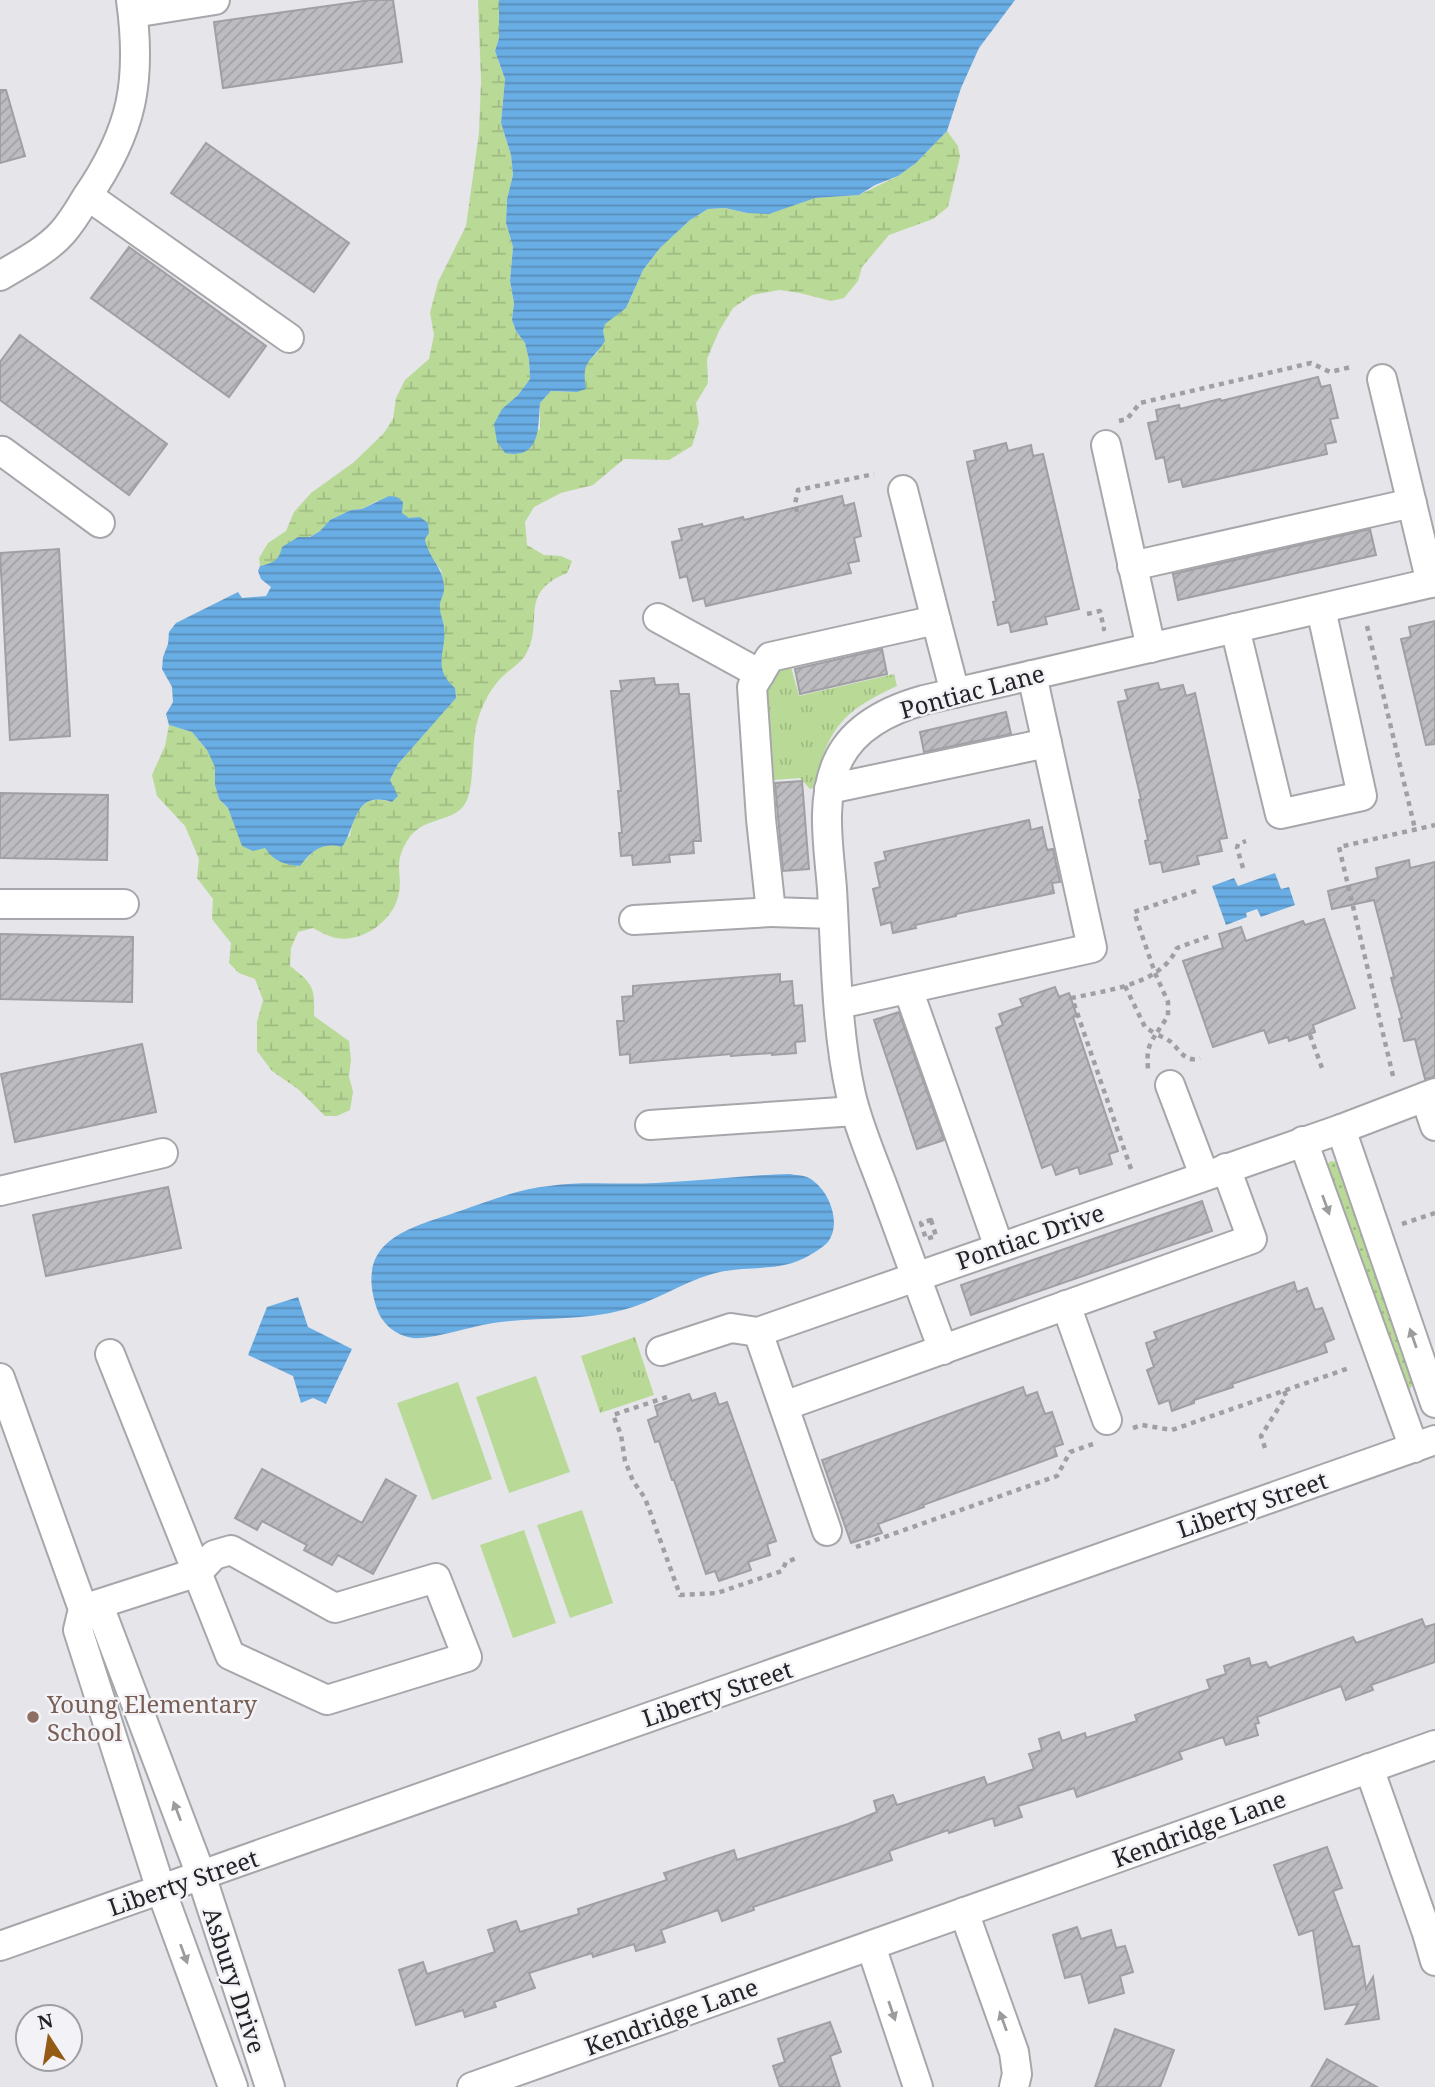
<svg xmlns="http://www.w3.org/2000/svg" width="1435" height="2087" viewBox="0 0 1435 2087" font-family="'Noto Serif',serif">
<style>
.grass{fill:url(#grass-dots)}
.wetland{fill:url(#wetland-marsh)}
.park{fill:url(#park-tufts)}
.pitch{fill:#b9da97}
.water{fill:url(#water-rules)}
.building{fill:url(#building-hatch);stroke:#a09fa4;stroke-width:2}
.lines{fill:none;stroke-linecap:round;stroke-linejoin:round}
.minor-casing{stroke:#a7a7ab;stroke-width:32}
.path{stroke:#a0a0a4;stroke-width:4.5;stroke-dasharray:5 5;stroke-linecap:butt}
.minor{stroke:#fff;stroke-width:28}
.oneway{fill:#9c9c9d}
.education-dot{fill:#8d6e63;stroke:#f2f2f7;stroke-width:2.5}
.labels{text-anchor:middle;dominant-baseline:central;stroke-width:5;stroke-linejoin:round;paint-order:stroke}
.street-label{font-size:24px;fill:#242426;stroke:#f2f2f7}
.education-label{font-size:24px;fill:#785e54;stroke:#f2f2f7;text-anchor:start}
</style>
<defs>
<pattern id="grass-dots" width="8" height="8" patternUnits="userSpaceOnUse" patternTransform="scale(1.75)"><rect width="8" height="8" fill="#b9da97"/><path d="M2 2h.1M6 6h.1" fill="none" stroke="#9fbb82" stroke-width="1.8" stroke-linecap="round"/></pattern>
<pattern id="wetland-marsh" width="20" height="14" patternUnits="userSpaceOnUse" patternTransform="scale(1.75)"><rect width="20" height="14" fill="#b9da97"/><path d="M1 5h8M5 5V1M11 12h8M15 12V8" fill="none" stroke="#9fbb82"/></pattern>
<pattern id="park-tufts" width="24" height="20" patternUnits="userSpaceOnUse" patternTransform="scale(1.75)"><rect width="24" height="20" fill="#b9da97"/><path d="M3 7l-1-3M5 7V3M7 7l1-3M15 17l-1-3M17 17v-4M19 17l1-3" fill="none" stroke="#9fbb82"/></pattern>
<pattern id="water-rules" width="6" height="5" patternUnits="userSpaceOnUse" patternTransform="scale(1.75)"><rect width="6" height="5" fill="#69ade5"/><path d="M0 2.5h6" fill="none" stroke="#568db9"/></pattern>
<pattern id="building-hatch" width="6" height="6" patternUnits="userSpaceOnUse" patternTransform="scale(1.75)"><rect width="6" height="6" fill="#bcbcc1"/><path d="M-1 1l2-2M0 6l6-6M5 7l2-2" fill="none" stroke="#a1a1a6"/></pattern>
</defs>
<rect width="100%" height="100%" fill="#e5e5ea"/>
<path class="grass" d="M1331 1161 1337 1162 1341 1168 1415 1383 1409 1389 1404 1390 1326 1165Z"/>
<path class="wetland" d="M478 0H499V38L495 51 505 79 501 123 511 155 513 175 507 199 506 223 513 247 510 281 514 303 512 320 516 331 525 343 529 360 530 379 518 395 503 409 540 430V403L551 391 577 392 586 363 598 352 605 323 626 308 643 270 660 248 690 220 708 209 725 208 747 213 815 198 859 195 898 176 916 163 947 131 958 146 960 157 948 207 933 219 889 235 862 267 858 281 844 298 831 301 800 293 779 290 752 295 733 308 719 331 707 359 708 383 696 403 699 423 692 446 669 460 624 459 593 485 561 493 534 507 525 522 527 545 544 555 561 556 572 561 567 573C516 594 546 622 525 656 519 664 509 670 502 677 490 689 481 707 477 723 471 745 475 785 466 802 455 824 422 815 407 841 392 866 404 875 398 897 391 923 359 945 332 937 326 935 319 931 313 928L298 932 291 948 290 966C313 984 315 987 314 1016L349 1041 351 1060 349 1076 353 1092 350 1110 337 1116H325L298 1089 272 1071 257 1051V1022L263 1000 255 979 239 973 229 963 231 943 212 919 213 899 197 878 199 859 185 826 157 796 152 775 165 746 169 725 192 732 207 750 216 767 215 785 219 799 265 848 299 866 318 847 332 845 350 836C354 811 364 793 392 802L397 797 390 780 398 764 455 698 445 679 440 662 444 628 439 607 444 589 441 570 427 553 425 539 409 518 377 501 362 509 351 510 330 520 320 531 309 537H298L274 563 260 566 259 558 268 543 286 531 294 512 311 493 354 462 384 433 393 419 396 398 405 380 429 359 434 335 430 313 438 282 466 226 479 133 481 81Z"/>
<g class="park">
<path d="M791 667 799 696 894 674 897 686C841 712 828 728 814 788L810 789 800 778 772 780 761 696 778 670Z"/>
<path d="M635 1337 654 1395 600 1413 581 1356Z"/>
</g>
<g class="pitch">
<path d="M536 1376 570 1472 509 1493 476 1397Z"/>
<path d="M458 1382 492 1479 432 1500 397 1403Z"/>
<path d="M582 1510 613 1603 570 1618 537 1525Z"/>
<path d="M524 1530 556 1623 513 1638 480 1545Z"/>
</g>
<g class="water">
<path d="M499 0H1015L979 48 961 88 947 131 916 163 898 176 875 185 859 195 815 198 769 214 747 213 725 208 708 209 690 220 660 248 643 270 626 308 605 324 603 331 605 341C591 363 581 359 586 389L577 392 551 391 540 403C538 427 541 460 505 453L497 442 494 424 502 409 518 395 530 379 529 360 525 343 516 331 512 320 514 303 510 281 513 247 506 223 507 199 513 175 511 155 501 123 505 79 495 51 499 38Z"/>
<path d="M389 496 397 497 403 502 402 513 409 518 420 517 428 523 429 533 425 539C428 558 445 569 444 589 444 595 440 600 440 605 439 612 443 619 444 627 447 652 431 667 455 688L456 698 398 764 390 780 398 796 392 802C353 790 357 826 342 847 321 842 312 851 300 866 284 865 274 861 265 848L253 851 242 846 228 808 219 799 215 785V767L207 750 192 732 169 725 166 714 173 702 172 687 162 669 163 657 168 644 169 632 176 623 238 592 242 598 266 596 271 587 261 579 258 571 260 566C273 563 279 561 282 547L298 537H310L320 531 330 520 351 510 362 509Z"/>
<path d="M1275 873 1281 889 1289 887 1295 905 1261 917 1257 909 1246 913 1247 917 1226 925 1212 886 1234 878 1238 886Z"/>
<path d="M789 1174C795 1175 804 1175 809 1178 829 1189 843 1224 827 1243 823 1247 815 1252 810 1255 779 1274 745 1264 712 1274 681 1283 654 1302 623 1310 583 1321 542 1317 501 1322 477 1324 433 1340 413 1338 397 1336 382 1324 377 1309 353 1238 411 1228 463 1210 491 1200 519 1189 549 1186 585 1181 620 1185 656 1183 700 1181 744 1175 789 1174Z"/>
<path d="M298 1297 308 1327 352 1349 326 1404 313 1398 301 1403 293 1376 248 1355 267 1307Z"/>
</g>
<g class="building">
<path d="M370 0H393L402 62 223 88 214 22Z"/>
<path d="M0 90H6L25 156 0 163Z"/>
<path d="M206 143 349 243 314 292 171 193Z"/>
<path d="M129 247 266 346 229 397 91 298Z"/>
<path d="M20 335 167 444 129 495 0 400V362Z"/>
<path d="M1318 377 1321 387 1330 385 1338 418 1330 419 1336 442 1325 444 1327 454 1183 487 1181 479 1169 482 1164 457 1156 459 1148 423 1158 421 1156 410 1179 405 1180 409 1220 399 1221 401Z"/>
<path d="M1006 443 1008 451 1031 445 1033 456 1043 454 1079 609 1045 617 1047 624 1011 632 1009 622 998 625 993 602 996 601 967 462 976 460 974 451Z"/>
<path d="M842 496 844 506 854 503 861 536 854 538 859 561 848 563 851 573 706 606 704 598 693 601 687 576 680 578 672 542 682 540 679 529 702 524 703 527 743 517 744 520Z"/>
<path d="M1370 529 1376 555 1178 600 1173 574Z"/>
<path d="M59 549 70 736 10 740 0 553Z"/>
<path d="M1435 621V744L1426 745 1401 639 1411 637 1409 627Z"/>
<path d="M882 649 887 674 800 694 795 669Z"/>
<path d="M654 678 655 685 678 684 679 694H689L701 841H693L694 853 669 855 670 862 633 865 632 855 621 856 619 833H622L618 791H621L611 691H622L620 681Z"/>
<path d="M1158 683 1160 690 1183 685 1186 696 1195 693 1227 838 1219 839 1222 851 1197 856 1199 864 1163 872 1161 862 1150 864 1145 841 1148 840 1139 800 1141 799 1118 702 1128 700 1125 690Z"/>
<path d="M1006 712 1011 734 924 752 920 732Z"/>
<path d="M802 781 809 869 783 871 775 783Z"/>
<path d="M0 793 108 795 107 860 0 858Z"/>
<path d="M1029 820 1031 830 1042 827 1047 850 1053 849 1060 882 1052 883 1054 893 956 914V916L915 925 916 928 893 933 891 922 881 925 873 889 880 887 875 863 886 860 884 852Z"/>
<path d="M1409 860 1410 868 1435 862V1077L1425 1079 1415 1039 1404 1041 1399 1019 1402 1018 1391 978 1394 977 1374 900 1332 909 1328 891 1378 878 1376 868Z"/>
<path d="M1324 919 1355 1008 1313 1025 1315 1032 1289 1041 1288 1037 1269 1043 1264 1030 1213 1047 1183 961 1223 948 1219 934 1241 927 1246 941 1303 921 1305 925Z"/>
<path d="M0 934 133 937 132 1002 0 999Z"/>
<path d="M780 974V982L792 981 794 1006 802 1005 805 1041 795 1042 796 1053 772 1055V1053L731 1056V1054L630 1063V1054L620 1055 617 1021H624L622 997 633 996V986Z"/>
<path d="M1055 987 1059 997 1069 993 1077 1016 1073 1017 1118 1151 1109 1154 1112 1164 1080 1174 1078 1167 1056 1175 1052 1164 1042 1168 996 1028 1003 1025 999 1014 1023 1006 1020 999Z"/>
<path d="M899 1012 944 1140 917 1149 874 1020Z"/>
<path d="M142 1044 156 1112 15 1142 1 1074Z"/>
<path d="M168 1187 181 1248 46 1276 33 1215Z"/>
<path d="M1202 1201 1212 1231 971 1315 961 1285Z"/>
<path d="M1294 1282 1297 1292 1307 1288 1315 1310 1322 1308 1334 1339 1324 1343 1327 1352 1232 1384 1233 1387 1194 1400V1403L1172 1411 1169 1400 1159 1404 1147 1370 1154 1367 1146 1343 1157 1339 1154 1332Z"/>
<path d="M1023 1387 1026 1396 1037 1392 1045 1414 1052 1412 1063 1444 1054 1447 1057 1456 923 1505 924 1507 878 1524 882 1533 851 1543 822 1460Z"/>
<path d="M715 1393 719 1405 727 1402 776 1541 767 1544 770 1555 748 1562 751 1570 719 1581 715 1571 706 1574 674 1480H672L659 1441 655 1442 648 1420 658 1416 655 1406 689 1394 692 1401Z"/>
<path d="M262 1469 362 1523 386 1479 416 1496 373 1574 338 1555 332 1565 304 1550 307 1545 262 1521 257 1530 235 1518Z"/>
<path d="M1422 1619 1425 1627 1435 1624V1662L1371 1685 1373 1690 1346 1700 1341 1686 1257 1717 1259 1723 1255 1724 1258 1735 1226 1745 1223 1737 1179 1752 1182 1759 1077 1797 1074 1788 1018 1806 1022 1817 995 1826 993 1818 949 1833 948 1830 889 1851 892 1860 753 1907 754 1910 722 1921 718 1910 661 1930 665 1942 636 1951 634 1944 593 1957 592 1953 529 1973 535 1988 494 2002 496 2007 465 2017 463 2010 416 2025 399 1970 423 1962 427 1974 495 1952 488 1930 516 1921 520 1932 579 1914 578 1909 667 1880 664 1873 734 1850 737 1860 848 1824 877 1812 874 1801 893 1795 897 1805 984 1777 987 1785 1034 1769 1029 1754 1042 1750 1039 1739 1059 1732 1062 1741 1085 1733 1086 1738 1137 1721 1135 1715 1210 1689 1207 1680 1226 1674 1224 1666 1249 1658 1251 1666 1266 1662 1269 1668 1353 1637 1356 1643Z"/>
<path d="M1327 1847 1342 1888 1333 1891 1353 1947 1359 1946 1366 1989 1373 1977 1379 2019 1346 2024 1358 2004 1325 2009 1313 1930 1299 1935 1274 1865Z"/>
<path d="M1077 1927 1081 1939 1111 1930 1116 1948 1125 1946 1133 1972 1120 1976 1124 1993 1089 2003 1081 1974 1065 1978 1053 1935Z"/>
<path d="M830 2022 841 2052 830 2056 840 2087H780L773 2066 785 2062 778 2039Z"/>
<path d="M1115 2029 1174 2050 1160 2087H1095Z"/>
<path d="M1327 2059 1377 2087H1311Z"/>
</g>
<g class="lines">
<defs>
<g id="minor">
<path d="M133 13 215 0"/>
<path d="M88 196 289 338"/>
<path d="M0 276C20 264 46 251 62 233 71 223 79 210 86 198 133 130 142 81 131 0"/>
<path d="M1382 379 1431 583"/>
<path d="M1106 445 1151 648"/>
<path d="M0 452 2 451 100 523"/>
<path d="M903 490 936 620"/>
<path d="M1132 566 1412 503"/>
<path d="M658 618 760 674"/>
<path d="M1235 628 1280 814 1362 796 1321 609"/>
<path d="M829 789 1047 743"/>
<path d="M0 904H124"/>
<path d="M833 914 771 912 761 819 752 687 770 657 936 620 955 693"/>
<path d="M634 920 771 912"/>
<path d="M908 989 999 1247"/>
<path d="M839 1004 1092 948 1032 675"/>
<path d="M1170 1085 1204 1175"/>
<path d="M1425 1097 1435 1126"/>
<path d="M650 1125 855 1111"/>
<path d="M1341 1129 1435 1403"/>
<path d="M1303 1141 1414 1448"/>
<path d="M0 1191 163 1153"/>
<path d="M1066 1305 1107 1420"/>
<path d="M758 1332 827 1531"/>
<path d="M943 1350C924 1298 905 1246 886 1195 874 1162 859 1129 851 1095 836 1028 836 958 832 889 829 849 820 802 837 763 852 728 888 710 924 700L1435 582"/>
<path d="M661 1351 731 1328 758 1332 1341 1129 1435 1093"/>
<path d="M0 1378 83 1609 78 1630 161 1890 233 2087"/>
<path d="M784 1406 1252 1239 1226 1168"/>
<path d="M83 1609 198 1572 214 1555 231 1550 335 1608 436 1578 467 1657 327 1700 230 1655 110 1354"/>
<path d="M83 1609 104 1619 201 1875 270 2087"/>
<path d="M1369 1768 1427 1933 1435 1961"/>
<path d="M964 1912 1014 2052 1017 2074 1014 2087"/>
<path d="M0 1946 1435 1440"/>
<path d="M871 1946 918 2087"/>
<path d="M472 2087 1435 1745"/>
</g>
</defs>
<use href="#minor" class="minor-casing"/>
<g class="path">
<path d="M1119 421 1127 419 1140 403 1311 363 1330 372 1351 367"/>
<path d="M797 512 795 504 798 490 874 474"/>
<path d="M1087 614 1100 611 1104 629H1102"/>
<path d="M1367 626 1415 829"/>
<path d="M1243 868 1237 848 1238 844 1246 841"/>
<path d="M1196 891 1134 912 1155 973 1168 1002V1016L1156 1034C1162 1037 1168 1039 1172 1043 1181 1052 1186 1063 1200 1058"/>
<path d="M1125 986 1145 1027 1156 1034C1147 1047 1147 1054 1148 1069"/>
<path d="M1310 1035 1322 1068"/>
<path d="M1393 1076 1339 847 1435 825"/>
<path d="M1131 1169 1072 998C1107 990 1161 985 1177 948L1210 936"/>
<path d="M931 1220 936 1236 926 1239 921 1223Z"/>
<path d="M1402 1224 1435 1213"/>
<path d="M667 1397 613 1415 621 1435 625 1461 633 1481 645 1498 680 1595 717 1593 782 1571 786 1562 797 1558"/>
<path d="M1133 1428 1142 1425 1172 1430 1349 1368"/>
<path d="M1265 1448 1261 1436 1286 1396 1284 1391"/>
<path d="M856 1547 1057 1476 1070 1452 1093 1444"/>
</g>
<use href="#minor" class="minor"/>
</g>
<defs><path id="oneway-solid" d="M-6-.8H1V-3.2L6.5 0L1 3.2V.8H-6Z" transform="scale(1.75)"/></defs>
<g class="oneway">
<use href="#oneway-solid" transform="translate(1326 1205) rotate(70)"/>
<use href="#oneway-solid" transform="translate(1413 1338) rotate(-109)"/>
<use href="#oneway-solid" transform="translate(177 1811) rotate(-111)"/>
<use href="#oneway-solid" transform="translate(184 1954) rotate(70)"/>
<use href="#oneway-solid" transform="translate(892 2011) rotate(71)"/>
<use href="#oneway-solid" transform="translate(1003 2021) rotate(-110)"/>
</g>
<circle class="education-dot" cx="33" cy="1717" r="7"/>
<g class="labels">
<g class="street-label">
<text transform="translate(972 691) rotate(-15)">Pontiac Lane</text>
<text transform="translate(1030 1236) rotate(-19)">Pontiac Drive</text>
<text transform="translate(1252 1504) rotate(-19)">Liberty Street</text>
<text transform="translate(717 1693) rotate(-19)">Liberty Street</text>
<text transform="translate(1199 1828) rotate(-20)">Kendridge Lane</text>
<text transform="translate(183 1882) rotate(-19)">Liberty Street</text>
<text transform="translate(235 1980) rotate(72)">Asbury Drive</text>
<text transform="translate(671 2016) rotate(-20)">Kendridge Lane</text>
</g>
<g class="education-label">
<text x="47" y="1703">Young Elementary<tspan x="47" dy="28">School</tspan></text>
</g>
</g>
<g transform="translate(49 2038) rotate(348)"><circle r="33" fill="#f2f2f7" stroke="#a0a0a3" stroke-width="2"/>
<path d="M0-5L12 26L0 18L-12 26Z" fill="#935b14"/>
<text y="-10" font-size="19" font-weight="bold" text-anchor="middle" fill="#242426">N</text>
</g>
</svg>
